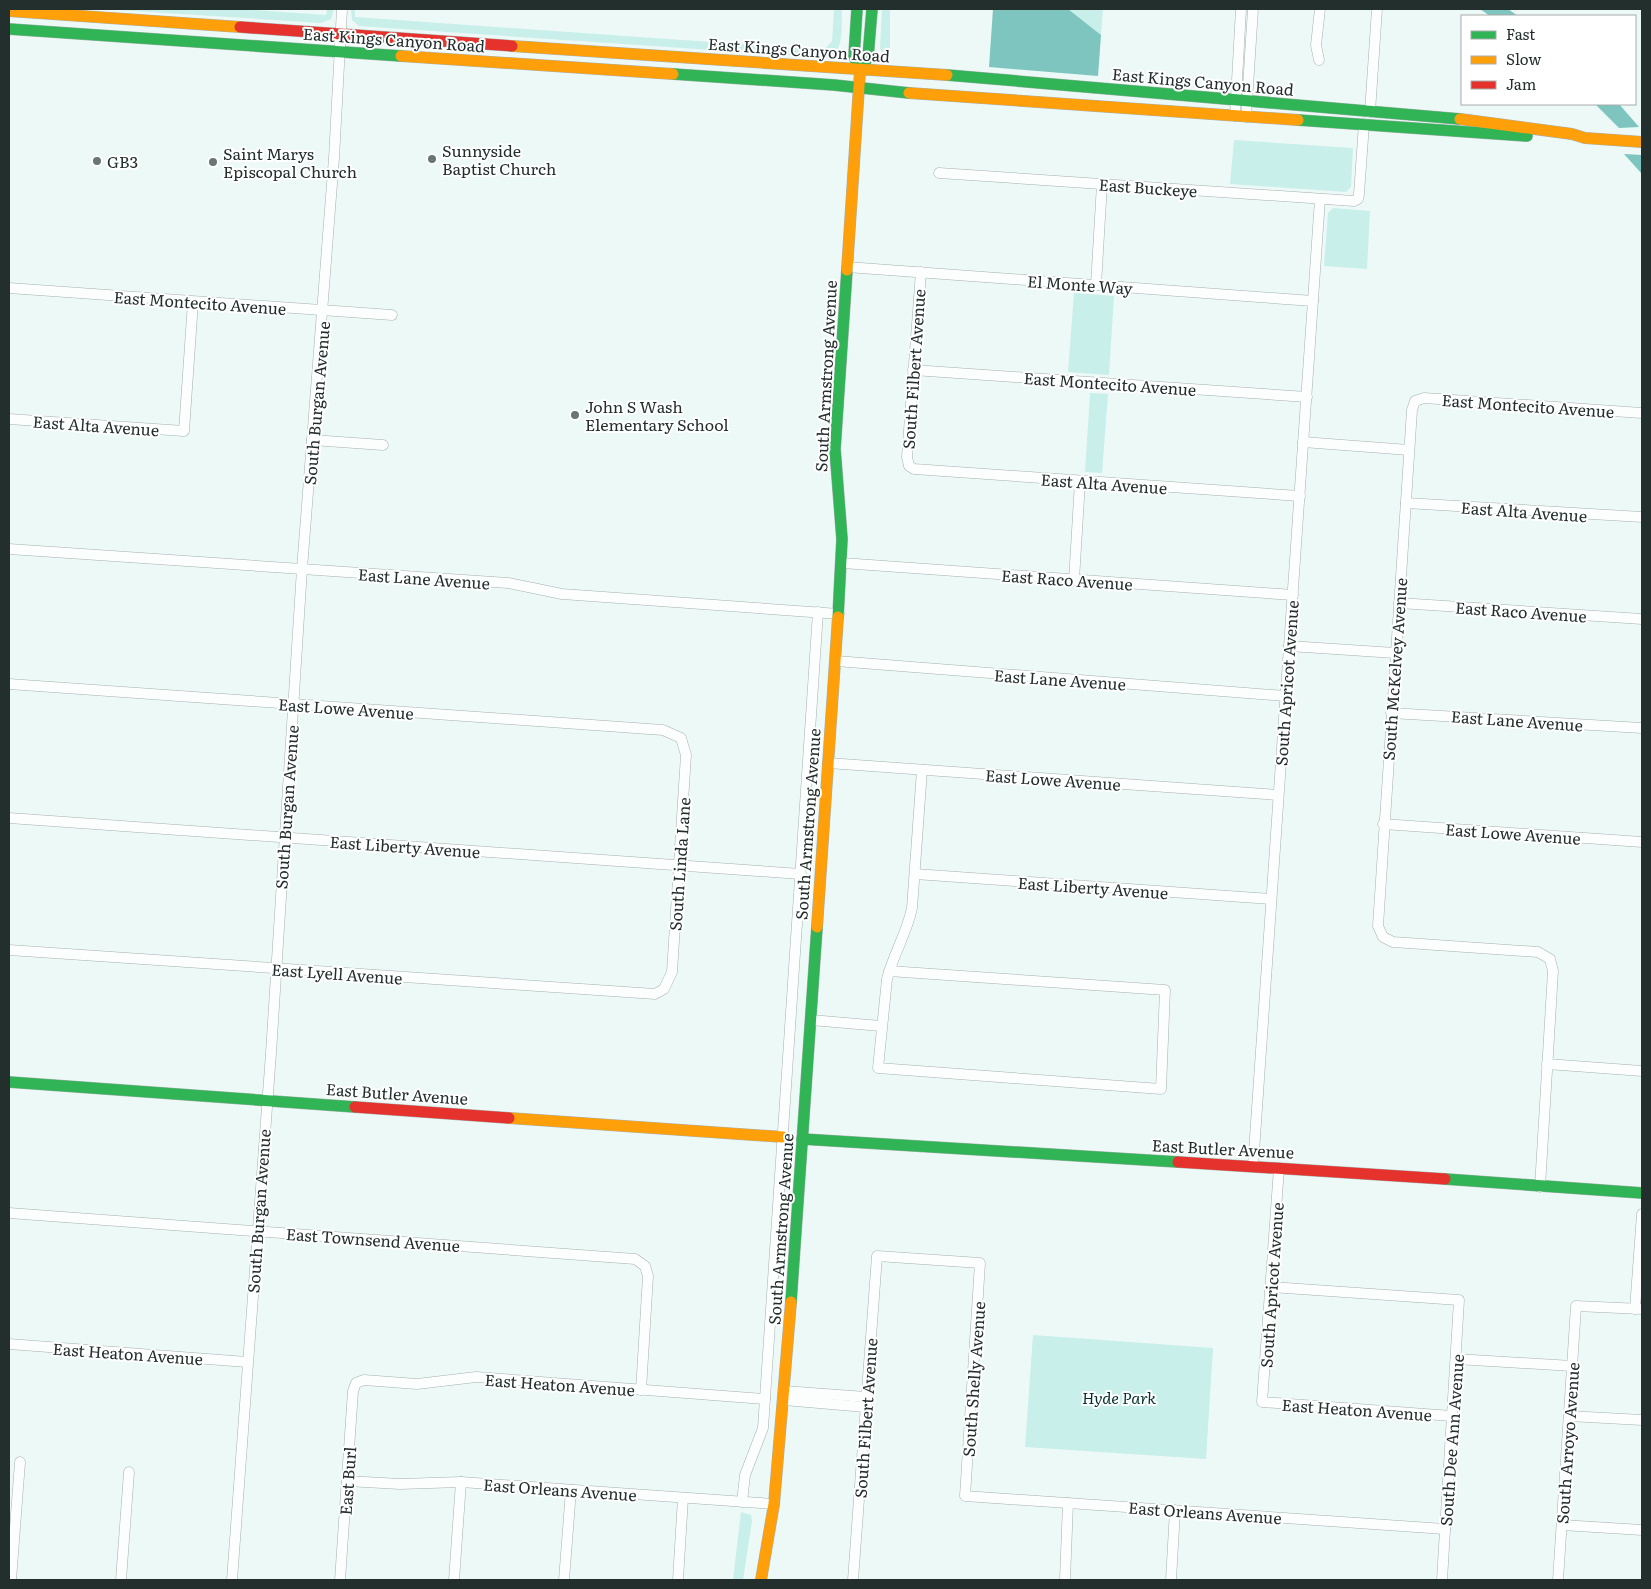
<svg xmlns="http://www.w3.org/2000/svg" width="1651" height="1589" viewBox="0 0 1651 1589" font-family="Literata,serif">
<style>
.park{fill:#c9efea}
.water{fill:#7dc5be}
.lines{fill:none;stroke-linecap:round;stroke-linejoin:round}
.street-casing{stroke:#a6b0af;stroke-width:11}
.fast-casing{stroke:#a6b0af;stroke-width:12}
.slow-casing{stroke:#a6b0af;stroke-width:12}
.jam-casing{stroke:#a6b0af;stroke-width:12}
.street{stroke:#fcfefe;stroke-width:10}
.fast{stroke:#30b455;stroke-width:11}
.slow{stroke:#ff9f0a;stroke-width:11}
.jam{stroke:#e5322d;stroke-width:11}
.poi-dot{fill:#697674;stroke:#fff;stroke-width:2}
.labels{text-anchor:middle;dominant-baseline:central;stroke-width:4;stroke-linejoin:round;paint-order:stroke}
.street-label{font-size:16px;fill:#232f2d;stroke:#fff}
.poi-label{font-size:16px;fill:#232f2d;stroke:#fff;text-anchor:start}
.park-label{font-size:16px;font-style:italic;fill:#00312d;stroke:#fff}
</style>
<rect width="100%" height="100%" fill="#ecf9f7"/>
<g class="park">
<path d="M103 9H239L326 15 327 9H334L331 19 321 23Z"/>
<path d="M351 9H355V17L824 50 832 41 834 9H842C841 25 845 50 829 58L359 26 352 20Z"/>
<path d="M882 9H890V60L885 59 880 48Z"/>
<path d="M1068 9H1103L1101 35Z"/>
<path d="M1234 140 1353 148 1351 187 1346 192 1230 184Z"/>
<path d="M1333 208 1370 211 1367 269 1324 266 1328 213Z"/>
<path d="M1074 293 1114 296 1109 375 1068 372Z"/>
<path d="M1090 393 1108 394 1102 473 1085 472Z"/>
<path d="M1033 1335 1213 1348 1206 1459 1025 1447Z"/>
<path d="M741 1512 751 1515 752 1521 743 1580H733Z"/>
</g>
<g class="water">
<path d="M993 9H1068L1101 35 1098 76 989 67Z"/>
<path d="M1480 9H1508L1518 16H1490Z"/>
<path d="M1595 104H1619L1639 127 1619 128Z"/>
<path d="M1624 154 1642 155V174Z"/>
</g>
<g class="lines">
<defs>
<g id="street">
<path d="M1319 60 1316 45 1320 9"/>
<path d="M1370 112 1377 9"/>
<path d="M1235 116 1241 9"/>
<path d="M1246 117 1253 9"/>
<path d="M939 173 1354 201 1358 199 1359 194 1364 124"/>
<path d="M847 267 1313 301"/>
<path d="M921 272 907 457 909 466 914 469 1300 496"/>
<path d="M1096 285 1102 184"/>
<path d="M9 288 392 315"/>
<path d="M913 370 1307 397"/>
<path d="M9 419 184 431 193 302"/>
<path d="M312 440 383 445"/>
<path d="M1303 442 1409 450"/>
<path d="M1406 503 1642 517"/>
<path d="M9 549 508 583 562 594 839 614"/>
<path d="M842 563 1293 595"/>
<path d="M1074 580 1080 482"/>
<path d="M1399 603 1642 619"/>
<path d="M1289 646 1395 653"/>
<path d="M836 661 1285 696"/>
<path d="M9 684 663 730 681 738 686 755 672 972 664 989 655 994 9 950"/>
<path d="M1391 713 1642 728"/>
<path d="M828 763 1278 795"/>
<path d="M9 818 801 874"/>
<path d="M1383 824 1642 842"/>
<path d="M915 874 1271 899"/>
<path d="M889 971 1165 990 1161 1089 878 1068 887 979C893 955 907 933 912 908L922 770"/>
<path d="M811 1020 881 1026"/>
<path d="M1547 1064 1642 1071"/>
<path d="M1253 1166 1320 199"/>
<path d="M1279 1168 1262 1402 1452 1416"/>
<path d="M1540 1187 1553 971 1550 959 1538 952 1393 942 1383 937 1378 926 1412 410 1415 401 1424 398 1642 413"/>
<path d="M9 1213 635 1259 645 1266 648 1276 641 1390"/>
<path d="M1271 1287 1459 1300 1442 1580"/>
<path d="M1635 1309 1642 1214"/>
<path d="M9 1344 247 1362"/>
<path d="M1456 1359 1572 1366"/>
<path d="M784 1391 866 1397"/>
<path d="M784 1400 865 1407"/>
<path d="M1569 1416 1642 1420"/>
<path d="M347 1481 400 1484 461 1482 774 1504"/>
<path d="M742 1502 745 1475 763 1428 818 612"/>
<path d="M1562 1525 1642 1530"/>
<path d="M11 1580 20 1462"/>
<path d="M121 1580 129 1472"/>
<path d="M232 1580 271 1053 302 569 334 158 342 9"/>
<path d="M340 1580 353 1391 356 1383 364 1380 417 1384 476 1377 765 1399"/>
<path d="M454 1580 461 1482"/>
<path d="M564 1580 571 1490"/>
<path d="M678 1580 683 1498"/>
<path d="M853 1580 877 1256 980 1263 965 1496 1445 1529"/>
<path d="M1065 1580 1068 1503"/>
<path d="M1171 1580 1175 1510"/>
<path d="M1558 1580 1576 1306 1642 1309"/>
</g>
<g id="fast">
<path d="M857 9 854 56 860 71"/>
<path d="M9 29 401 56"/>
<path d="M860 70 868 57 872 9"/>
<path d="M673 74 834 85 909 93"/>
<path d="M947 75 1460 119"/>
<path d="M1298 120 1527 136"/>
<path d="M838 617 842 539 835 449 847 270"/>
<path d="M9 1082 355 1107"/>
<path d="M802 1139 1178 1162"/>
<path d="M1445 1179 1642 1193"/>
<path d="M791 1302 817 927"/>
</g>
<g id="slow">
<path d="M9 11 240 27"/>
<path d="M512 46 947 75"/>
<path d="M401 56 673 74"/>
<path d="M909 93 1298 120"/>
<path d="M1460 119 1572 134 1585 138 1642 142"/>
<path d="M847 270 860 71"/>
<path d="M817 927 838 617"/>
<path d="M509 1118 783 1137"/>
<path d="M761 1580 774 1504 791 1302"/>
</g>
<g id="jam">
<path d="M240 27 512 46"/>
<path d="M355 1107 509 1118"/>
<path d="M1178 1162 1445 1179"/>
</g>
</defs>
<use href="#street" class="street-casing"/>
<use href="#fast" class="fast-casing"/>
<use href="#slow" class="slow-casing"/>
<use href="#jam" class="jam-casing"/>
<use href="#street" class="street"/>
<use href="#fast" class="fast"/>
<use href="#slow" class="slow"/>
<use href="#jam" class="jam"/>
</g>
<g class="poi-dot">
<circle cx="432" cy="159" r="5"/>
<circle cx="97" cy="161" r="5"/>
<circle cx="213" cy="162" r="5"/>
<circle cx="575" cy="415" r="5"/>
</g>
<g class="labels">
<g class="street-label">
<text transform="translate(394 39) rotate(4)">East Kings Canyon Road</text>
<text transform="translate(799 49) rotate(4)">East Kings Canyon Road</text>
<text transform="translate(1203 81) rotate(5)">East Kings Canyon Road</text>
<text transform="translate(1148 187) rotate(4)">East Buckeye</text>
<text transform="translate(1080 284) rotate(4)">El Monte Way</text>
<text transform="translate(200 302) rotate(4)">East Montecito Avenue</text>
<text transform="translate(913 369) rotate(-86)">South Filbert Avenue</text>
<text transform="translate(825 376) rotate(-87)">South Armstrong Avenue</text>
<text transform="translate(1110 383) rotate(4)">East Montecito Avenue</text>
<text transform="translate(316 403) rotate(-85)">South Burgan Avenue</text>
<text transform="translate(1528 405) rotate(4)">East Montecito Avenue</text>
<text transform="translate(96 425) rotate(4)">East Alta Avenue</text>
<text transform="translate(1104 483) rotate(4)">East Alta Avenue</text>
<text transform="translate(1524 511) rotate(4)">East Alta Avenue</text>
<text transform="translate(424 578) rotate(4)">East Lane Avenue</text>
<text transform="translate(1067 579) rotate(4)">East Raco Avenue</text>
<text transform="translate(1521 611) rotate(4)">East Raco Avenue</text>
<text transform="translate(1394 669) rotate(-86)">South McKelvey Avenue</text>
<text transform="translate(1060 679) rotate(4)">East Lane Avenue</text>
<text transform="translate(1286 683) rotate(-86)">South Apricot Avenue</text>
<text transform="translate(346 708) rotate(4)">East Lowe Avenue</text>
<text transform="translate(1517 720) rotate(4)">East Lane Avenue</text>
<text transform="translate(1053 779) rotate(4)">East Lowe Avenue</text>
<text transform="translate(286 807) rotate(-86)">South Burgan Avenue</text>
<text transform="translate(807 824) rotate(-86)">South Armstrong Avenue</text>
<text transform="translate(1513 833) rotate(4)">East Lowe Avenue</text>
<text transform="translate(405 846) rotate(4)">East Liberty Avenue</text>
<text transform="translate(679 864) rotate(-86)">South Linda Lane</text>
<text transform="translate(1093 887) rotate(4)">East Liberty Avenue</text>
<text transform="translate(337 973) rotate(4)">East Lyell Avenue</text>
<text transform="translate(397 1093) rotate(4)">East Butler Avenue</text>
<text transform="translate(1223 1148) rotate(3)">East Butler Avenue</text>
<text transform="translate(258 1211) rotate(-86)">South Burgan Avenue</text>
<text transform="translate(780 1229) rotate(-86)">South Armstrong Avenue</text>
<text transform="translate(373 1239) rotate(4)">East Townsend Avenue</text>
<text transform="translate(1271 1285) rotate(-86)">South Apricot Avenue</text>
<text transform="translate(128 1353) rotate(4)">East Heaton Avenue</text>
<text transform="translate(973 1379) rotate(-86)">South Shelly Avenue</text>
<text transform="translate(560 1384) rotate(4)">East Heaton Avenue</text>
<text transform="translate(1357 1409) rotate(4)">East Heaton Avenue</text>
<text transform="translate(865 1418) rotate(-86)">South Filbert Avenue</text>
<text transform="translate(1451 1440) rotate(-86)">South Dee Ann Avenue</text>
<text transform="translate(1567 1443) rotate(-86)">South Arroyo Avenue</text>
<text transform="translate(347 1481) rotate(-86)">East Burl</text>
<text transform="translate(560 1489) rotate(4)">East Orleans Avenue</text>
<text transform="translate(1205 1512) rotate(4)">East Orleans Avenue</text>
</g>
<g class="poi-label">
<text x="442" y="150">Sunnyside<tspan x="442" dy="18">Baptist Church</tspan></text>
<text x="223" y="153">Saint Marys<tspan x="223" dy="18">Episcopal Church</tspan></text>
<text x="107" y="161">GB3</text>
<text x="585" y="406">John S Wash<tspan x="585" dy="18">Elementary School</tspan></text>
</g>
<g class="park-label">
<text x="1119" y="1397">Hyde Park</text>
</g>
</g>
<rect width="1651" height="1589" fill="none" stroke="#232f2d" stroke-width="20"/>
<rect x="1461" y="15" width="175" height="90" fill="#ffffff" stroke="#a7acab"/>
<rect x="1471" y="31" width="25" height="8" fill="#30b455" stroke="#a7acab"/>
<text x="1506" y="40" font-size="15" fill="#232f2d">Fast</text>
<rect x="1471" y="56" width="25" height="8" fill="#ff9f0a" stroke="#a7acab"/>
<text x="1506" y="65" font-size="15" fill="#232f2d">Slow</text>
<rect x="1471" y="81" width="25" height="8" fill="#e5322d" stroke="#a7acab"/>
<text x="1506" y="90" font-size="15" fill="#232f2d">Jam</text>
</svg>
